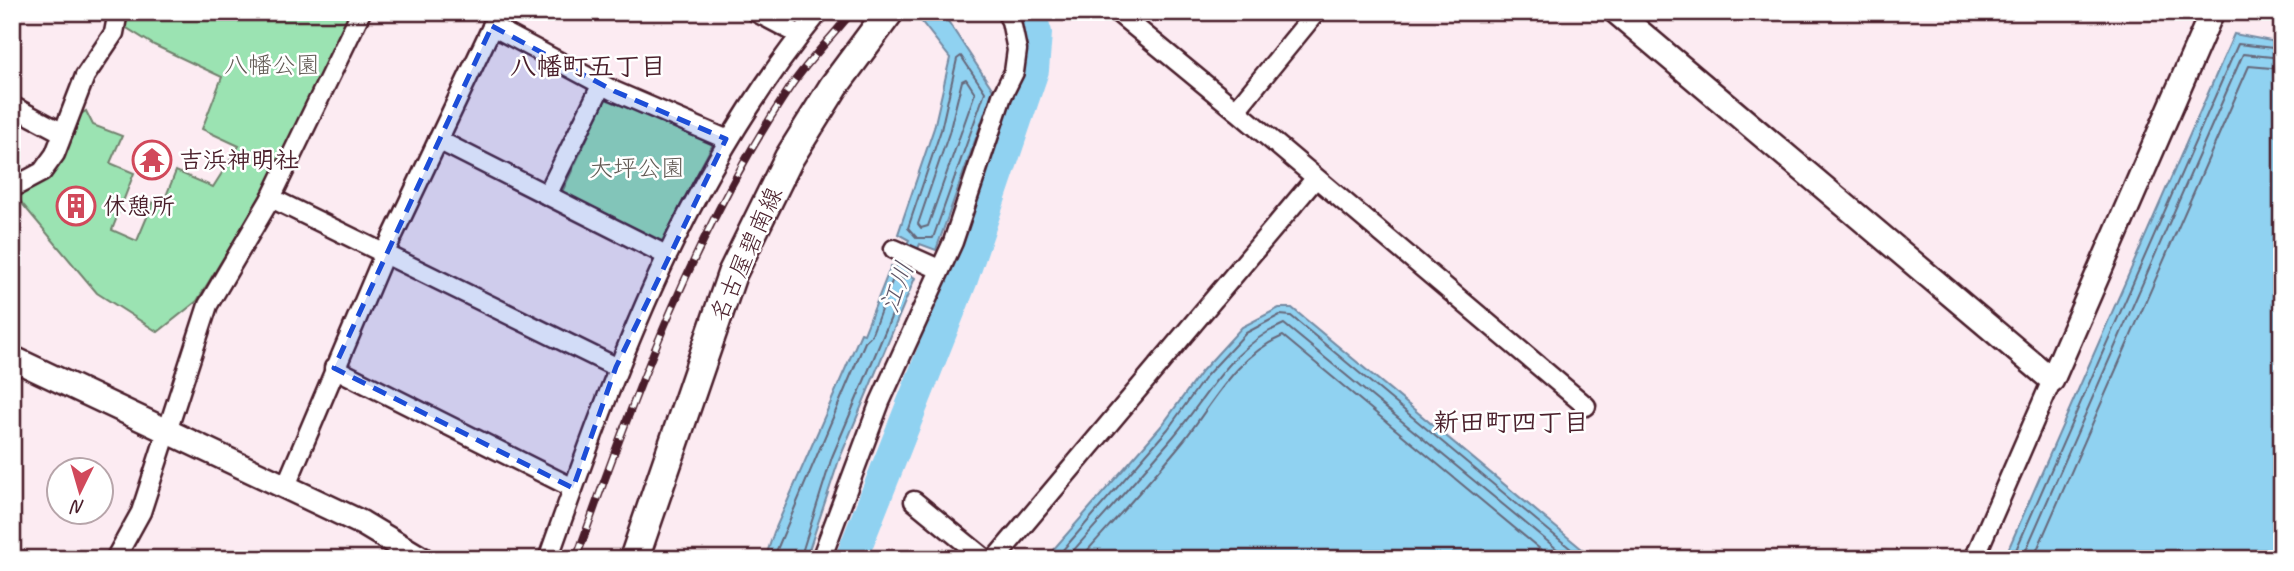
<svg xmlns="http://www.w3.org/2000/svg" width="2294" height="571" viewBox="0 0 2294 571" font-family="Caveat,'Klee One',sans-serif">
<style>
.green{fill:#9be3b2;stroke:#72816e;stroke-width:2}
.water{fill:#90d2f1;stroke:#748aa2;stroke-width:2}
.lines{fill:none;stroke-linecap:round;stroke-linejoin:round}
.shore{stroke:#66677a;stroke-width:2}
.river{stroke:#90d2f1;stroke-width:32}
.minor-casing{stroke:#4a1f2b;stroke-width:23}
.tertiary-casing{stroke:#4a1f2b;stroke-width:28}
.primary-casing{stroke:#4a1f2b;stroke-width:33}
.minor{stroke:#fff;stroke-width:18}
.tertiary{stroke:#fff;stroke-width:23}
.primary{stroke:#fff;stroke-width:28}
.rail-casing{stroke:#4a1f2b;stroke-width:8}
.rail{stroke:#fff;stroke-width:5;stroke-dasharray:16;stroke-linecap:butt}
.marked{fill:#1d4ed8;fill-opacity:0.2;stroke:#1d4ed8;stroke-width:5;stroke-dasharray:14 9;stroke-linejoin:round}
.labels{text-anchor:middle;dominant-baseline:central;stroke-width:5;stroke-linejoin:round;paint-order:stroke}
.park-label{font-size:24px;fill:#625a54;stroke:#fff}
.poi-label{font-size:24px;font-weight:bold;fill:#4a1f2b;stroke:#fff;text-anchor:start}
.street-label{font-size:24px;fill:#4a1f2b;stroke:#fff}
.neighbourhood-label{font-size:26px;font-weight:bold;fill:#4a1f2b;stroke:#fff}
.water-label{font-size:26px;font-style:italic;fill:#5f5566;stroke:#fff}
</style>
<rect width="100%" height="100%" fill="#fcebf2"/>
<filter id="ink" filterUnits="userSpaceOnUse"><feTurbulence type="fractalNoise" baseFrequency=".0143" numOctaves="2"/><feDisplacementMap in="SourceGraphic" scale="14" xChannelSelector="R" yChannelSelector="G"/><feConvolveMatrix kernelMatrix="1 2 1 2 8 2 1 2 1" color-interpolation-filters="sRGB"/></filter>
<g filter="url(#ink)">
<g class="green">
<path d="M124 12H355L263 193 197 301 158 332 97 293 14 194 76 117 86 111 93 125 122 136 110 163 134 173 112 230 137 241 155 198 164 201 176 171 213 187 239 146 202 129 222 77 154 45 122 25Z"/>
<path d="M608 94 713 144 662 241 562 192Z"/>
</g>
<g class="water">
<path d="M914 12H942L993 90 936 250 920 244 907 273 915 278 839 460 806 559H765L774 532 861 333 864 334 891 266 896 268 909 240 898 234 934 128 950 58Z"/>
<path d="M2234 34 2282 43V559H2004Z"/>
<path d="M1279 308H1292L1594 559H1045L1163 424 1201 372 1242 327Z"/>
</g>
<g class="lines">
<g class="shore">
<path d="M961 56 985 92 933 238H917L908 228 941 130 957 59Z"/>
<path d="M966 79 975 93 928 226 921 228 918 224 949 133 962 81Z"/>
<path d="M773 559 865 342 871 336 894 276 899 274 905 284 832 457 800 559"/>
<path d="M1055 559 1168 429 1206 376 1246 333 1280 315 1291 316 1583 559"/>
<path d="M1066 559C1102 518 1138 478 1173 437 1208 396 1231 346 1284 324L1569 559"/>
<path d="M1080 559C1115 519 1151 481 1184 440 1213 403 1237 355 1283 336L1552 559"/>
<path d="M2012 559 2238 44 2282 49"/>
<path d="M2022 559 2243 54 2282 58"/>
<path d="M2033 559 2249 66 2282 69"/>
</g>
<path class="river" d="M851 559 962 279 1033 70 1036 33 1029 12"/>
<defs>
<g id="minor">
<path d="M756 12 800 35"/>
<path d="M1117 12 1236 110 1316 12"/>
<path d="M492 26 614 91 726 139"/>
<path d="M12 106 63 133"/>
<path d="M1236 110 1586 406"/>
<path d="M438 140 666 255"/>
<path d="M12 188 42 172 55 154 85 76 114 33 118 12"/>
<path d="M547 195 602 84"/>
<path d="M271 198 616 367"/>
<path d="M894 249 939 269"/>
<path d="M334 368 573 488"/>
<path d="M285 488 385 252 499 12"/>
<path d="M914 501 985 559"/>
<path d="M115 559 141 512 208 305 271 198 361 12"/>
<path d="M548 559C618 362 684 176 819 12"/>
<path d="M821 559 880 402 953 242 1002 96 1014 72 1017 50 1011 21 1006 12"/>
<path d="M995 559 1315 179"/>
<path d="M1974 559 2052 380"/>
</g>
<g id="tertiary">
<path d="M1616 12 2052 380 2212 12"/>
<path d="M12 358 362 523 422 559"/>
</g>
<path id="primary" d="M634 559 732 274 789 158 834 86 889 12"/>
</defs>
<use href="#minor" class="minor-casing"/>
<use href="#tertiary" class="tertiary-casing"/>
<use href="#primary" class="primary-casing"/>
<use href="#minor" class="minor"/>
<use href="#tertiary" class="tertiary"/>
<use href="#primary" class="primary"/>
<defs>
<path id="rail" d="M576 559C635 395 693 232 791 86 809 60 832 37 852 12"/>
</defs>
<use href="#rail" class="rail-casing"/>
<use href="#rail" class="rail"/>
</g>
</g>
<path class="marked" d="M492 26 614 91 726 139 616 367 573 488 334 368Z"/>
<defs>
<symbol id="temple-ring" viewBox="-11 -11 22 22"><circle r="9.5" fill="#fff" stroke="#d1495b" stroke-width="1.5"/><path d="M0-6L5-2H3V0L6.5 2.5H4V6H1.5V3h-3V6H-4V2.5H-6.5L-3 0V-2H-5Z" fill="#d1495b"/></symbol>
<symbol id="building-ring" viewBox="-11 -11 22 22"><circle r="9.5" fill="#fff" stroke="#d1495b" stroke-width="1.5"/><path d="M-4-6H4V6H1V3H-1V6H-4ZM-2.5-4.3h1.7v1.8h-1.7ZM.8-4.3h1.7v1.8H.8ZM-2.5-1h1.7V.8h-1.7ZM.8-1h1.7V.8H.8Z" fill="#d1495b"/></symbol>
</defs>
<g fill-rule="evenodd">
<use href="#temple-ring" x="130" y="138" width="44" height="44"/>
<use href="#building-ring" x="54" y="184" width="44" height="44"/>
</g>
<g class="labels">
<g class="park-label">
<text x="272" y="65">八幡公園</text>
<text x="637" y="168">大坪公園</text>
</g>
<g class="poi-label">
<text x="179" y="160">吉浜神明社</text>
<text x="103" y="206">休憩所</text>
</g>
<g class="street-label">
<text transform="translate(746 254) rotate(-66)">名古屋碧南線</text>
</g>
<g class="neighbourhood-label">
<text x="588" y="66">八幡町五丁目</text>
<text x="1511" y="422">新田町四丁目</text>
</g>
<g class="water-label">
<text transform="translate(897 287) rotate(-70)">江川</text>
</g>
</g>
<rect width="2294" height="571" fill="none" stroke="#fff" stroke-width="42"/>
<rect x="21" y="21" width="2252" height="529" fill="none" stroke="#4a1f2b" stroke-width="2.5" filter="url(#ink)"/>
<g transform="translate(80 491) rotate(185)"><circle r="33" fill="#ffffff" stroke="#b7a5aa" stroke-width="2"/>
<path d="M0-5L12 26L0 18L-12 26Z" fill="#d1495b"/>
<text y="-10" font-size="19" font-weight="bold" text-anchor="middle" fill="#4a1f2b">N</text>
</g>
</svg>
